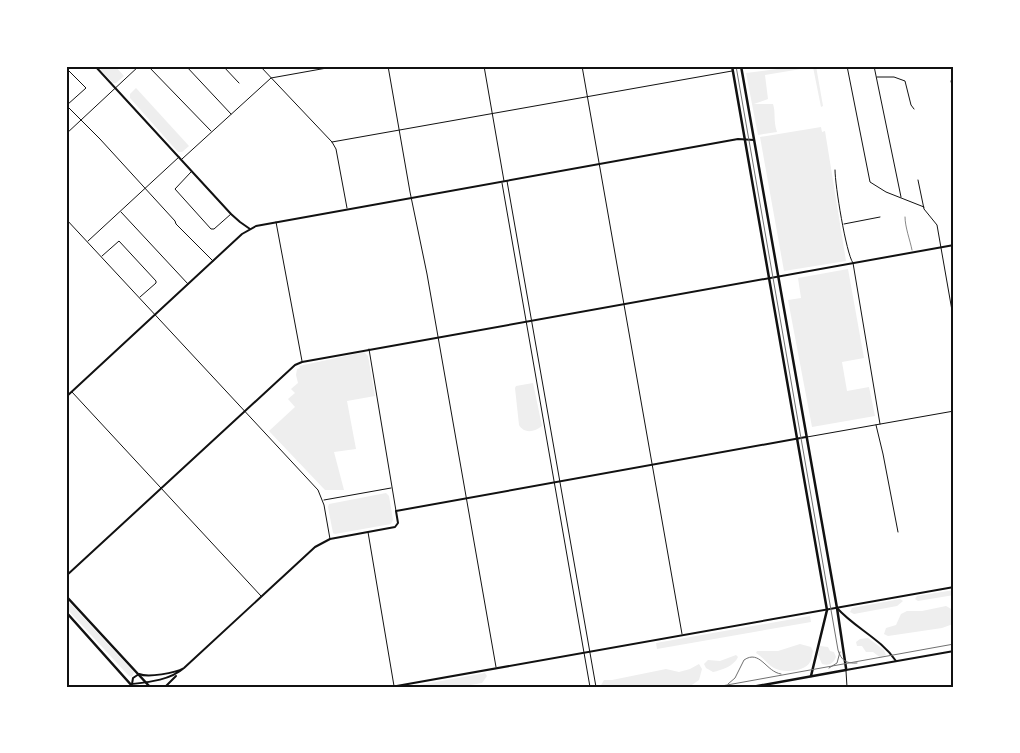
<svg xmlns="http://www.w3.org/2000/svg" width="1020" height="753" viewBox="0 0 1020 753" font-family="Spectral,serif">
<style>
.green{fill:#eee}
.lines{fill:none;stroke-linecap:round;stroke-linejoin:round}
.service{stroke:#111;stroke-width:0.5}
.minor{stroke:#111;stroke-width:1}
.tertiary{stroke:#111;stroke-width:2}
.secondary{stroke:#111;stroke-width:2}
.primary{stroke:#111;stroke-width:2.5}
.tram{stroke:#707070;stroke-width:1}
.neatline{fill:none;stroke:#111;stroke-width:2}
</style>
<rect width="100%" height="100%" fill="#fff"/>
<g class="green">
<path d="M97 66H115L124 76 116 83H113Z"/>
<path d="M800 66H816L823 106 821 107 813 67 765 75 768 99 754 104H773C776 113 773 120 777 132L758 135 746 73Z"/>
<path d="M136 88 189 146 182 152H178L130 98V94Z"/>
<path d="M821 127 822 132 825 131 846 261 784 271 760 137Z"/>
<path d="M848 269 864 358 842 362 847 391 869 387 875 416 812 427 788 300 801 298 798 278Z"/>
<path d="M364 352 368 356 375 396 347 401 356 449 334 452 344 490H325L269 431 295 407 288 399 295 393 291 389 298 383 296 375 297 369 300 368 299 366Z"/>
<path d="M533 383 542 426C535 432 524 434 519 425L515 388 516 386Z"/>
<path d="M386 493 389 496 393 520 391 524 335 534 333 533 328 507 329 504Z"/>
<path d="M954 590V595L918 601 915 599 917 596Z"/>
<path d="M66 599 134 672 132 677 129 676 66 608Z"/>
<path d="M900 599 903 601 897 606 854 614 850 612 852 608Z"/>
<path d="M946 606 953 610V624L942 628 888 636 884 634 886 628 896 625 901 614 907 611H922Z"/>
<path d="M810 616 811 622 657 649 656 643Z"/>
<path d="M868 638 884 650 886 655 881 658 873 652H866L862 646H857L856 642 860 639Z"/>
<path d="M800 644 811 647 813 651C812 654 812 659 810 662 805 672 783 673 774 668 768 665 763 657 756 653L757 651H778Z"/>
<path d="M820 646 828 647 830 651 834 652 836 657C833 664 829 666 822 664L818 655Z"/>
<path d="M736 655 738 657C734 666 722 670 713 672L706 668 704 664 708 660 720 661Z"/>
<path d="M699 664 702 669 699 680 689 687H600L604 680H612L666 669 679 672 690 669Z"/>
<path d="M485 673 487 676 482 683 459 687H408Z"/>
</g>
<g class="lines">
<path class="service" d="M905 217C905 227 910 240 912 250"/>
<g class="minor">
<path d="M148 66 211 131"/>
<path d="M186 66 231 114"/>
<path d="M223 66 239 83"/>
<path d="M260 66 332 142 336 149 347 208"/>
<path d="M388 66 410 192 427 274 496 667"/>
<path d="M484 66 504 181"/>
<path d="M582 66 682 634"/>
<path d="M847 66 870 182 886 192 924 207"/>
<path d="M874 66 901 197"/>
<path d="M66 68 86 88 67 105"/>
<path d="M877 77H894L905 81 911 105 914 109"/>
<path d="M951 81 954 94"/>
<path d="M66 105 100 139 175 221 176 224 213 261"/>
<path d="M66 134 139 66"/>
<path d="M332 142 732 71"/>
<path d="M182 159 271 78 338 66"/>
<path d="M835 170C835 185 846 253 853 263L880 424"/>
<path d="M191 172 175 189 211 229H214L231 214"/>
<path d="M918 180 924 209 937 225 954 322"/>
<path d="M507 181 596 687"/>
<path d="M502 183 590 687"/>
<path d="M121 212 188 284"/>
<path d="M66 219 318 490 324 505 330 539"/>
<path d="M276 222 302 361"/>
<path d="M844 224 880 217"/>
<path d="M88 241 179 157"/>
<path d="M102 256 119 241 156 281V283L140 297"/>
<path d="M369 349 396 511"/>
<path d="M72 392 261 596"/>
<path d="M876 425 883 454 898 532"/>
<path d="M807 437 954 411"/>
<path d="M324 500 391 488"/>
<path d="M368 532 394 686"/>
<path d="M846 671 847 687"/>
</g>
<g class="tertiary">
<path d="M95 66 231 214 240 222 250 229"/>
<path d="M66 397 242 234 256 226 738 139 754 140"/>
<path d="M66 576 295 365 302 362 954 245"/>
<path d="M184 668C175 673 148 678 139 674L133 678 132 684C150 682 170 680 184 668L315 547 330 539 395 527 398 523 396 511 806 437"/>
<path d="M165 687 176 676"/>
<path d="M391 687 954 587"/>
</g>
<g class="secondary">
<path d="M837 608C855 628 881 639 896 661"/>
<path d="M846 670 954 651"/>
</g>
<g class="primary">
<path d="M732 66 827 610 811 676"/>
<path d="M741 66 837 608 846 668V670L752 687"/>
<path d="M66 596 150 687"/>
<path d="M66 612 133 687"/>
</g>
<g class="tram">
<path d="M736 66 838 650C841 660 846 664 857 663"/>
<path d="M829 668 837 663 840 652"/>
<path d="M728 684 735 678 744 660C760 649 766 672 781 674"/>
<path d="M716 687 954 644"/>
</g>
</g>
<rect width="1020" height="753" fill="none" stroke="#ffffff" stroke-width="135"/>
<rect x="68" y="68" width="884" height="618" class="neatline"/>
</svg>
